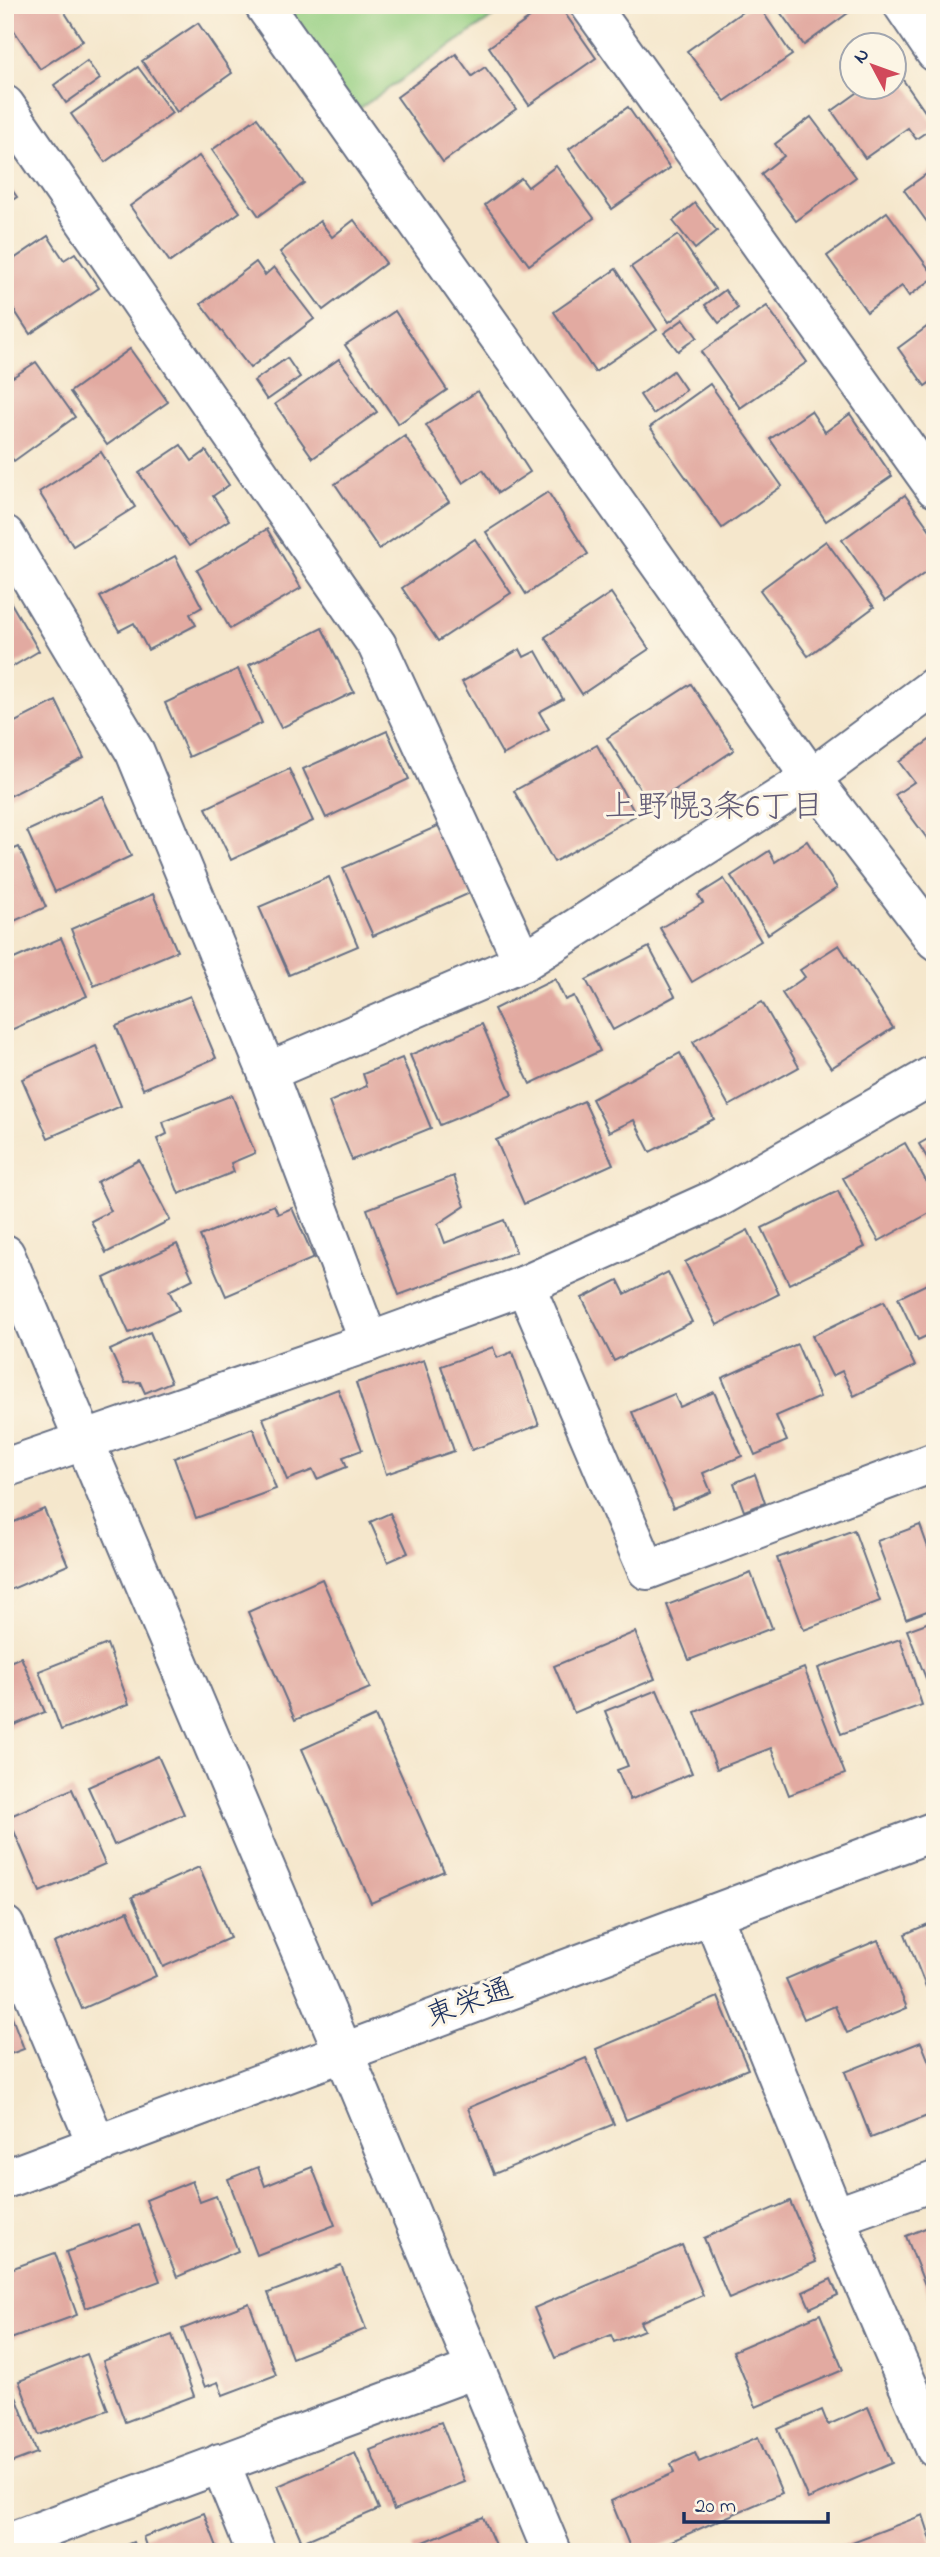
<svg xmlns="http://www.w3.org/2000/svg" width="940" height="2557" viewBox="0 0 940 2557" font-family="'Indie Flower','Klee One',sans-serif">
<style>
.green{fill:#95cf82;stroke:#587f70;stroke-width:2}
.building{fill:#e2aaa1}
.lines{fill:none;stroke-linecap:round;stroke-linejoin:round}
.minor-casing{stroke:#676f84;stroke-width:42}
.minor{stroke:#fff;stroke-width:38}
.labels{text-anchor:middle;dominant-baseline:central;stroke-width:6;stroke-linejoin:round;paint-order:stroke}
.street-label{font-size:30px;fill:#1b2f5e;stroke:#fcf5e5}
.neighbourhood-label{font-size:32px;fill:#615a75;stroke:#fcf5e5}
</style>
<rect width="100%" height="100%" fill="#fcf5e5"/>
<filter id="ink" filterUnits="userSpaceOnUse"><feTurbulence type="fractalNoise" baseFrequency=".0143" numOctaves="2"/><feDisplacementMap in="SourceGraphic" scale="14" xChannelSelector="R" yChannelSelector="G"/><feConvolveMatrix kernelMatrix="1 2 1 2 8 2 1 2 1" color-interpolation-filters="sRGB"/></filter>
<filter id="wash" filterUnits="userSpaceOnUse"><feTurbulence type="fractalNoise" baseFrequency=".00686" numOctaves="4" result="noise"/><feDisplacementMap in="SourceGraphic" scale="28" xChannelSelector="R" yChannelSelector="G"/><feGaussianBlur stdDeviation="1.57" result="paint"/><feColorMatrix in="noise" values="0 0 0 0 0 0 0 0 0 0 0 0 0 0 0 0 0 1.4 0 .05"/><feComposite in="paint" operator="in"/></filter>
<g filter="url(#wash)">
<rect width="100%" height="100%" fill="#f5e7cc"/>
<path class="green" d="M264 5H510L344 119Z"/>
<g id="blocks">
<g class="building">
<path d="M8 5H66L62 8 83 41 40 69 5 17V7Z"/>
<path d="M548 5H559L596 58 529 105 489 47Z"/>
<path d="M752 5H758L792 55 725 101 687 51Z"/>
<path d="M775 5H859L804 45Z"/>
<path d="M198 23 232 73 177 112 142 61Z"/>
<path d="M456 54 472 76 485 67 516 109 443 162 397 97Z"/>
<path d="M87 61 100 79 66 103 54 85Z"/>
<path d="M138 67 172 113 105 162 71 114Z"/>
<path d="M894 67 935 126 916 139 908 128 865 158 832 111 864 88H894Z"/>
<path d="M628 107 670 168 612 209 569 149Z"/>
<path d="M811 117 856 177 796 221 761 174 784 156 775 144Z"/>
<path d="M257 118 304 183 259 216 212 150Z"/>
<path d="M199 156 240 212 170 262 130 206Z"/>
<path d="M556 166 594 218 529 265 485 205 521 178 528 187Z"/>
<path d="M935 168V233L904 190Z"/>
<path d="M5 180 17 197 5 205Z"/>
<path d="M695 203 717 231 695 249 673 221Z"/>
<path d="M887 212 935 277 909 296 902 286 867 312 827 256Z"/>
<path d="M354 220 386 263 323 310 280 252 320 221 332 237Z"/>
<path d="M678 235 715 289 669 322 631 267Z"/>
<path d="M48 236 64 260 75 253 99 288 30 334 5 296V265Z"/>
<path d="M256 262 265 275 274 267 314 319 250 368 201 304Z"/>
<path d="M616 269 657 330 595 372 554 312Z"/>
<path d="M725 290 738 308 719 323 705 305Z"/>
<path d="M767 306 807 362 740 408 701 352Z"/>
<path d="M395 311 447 390 398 424 345 345Z"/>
<path d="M684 319 697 337 678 351 664 333Z"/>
<path d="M935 321V379L925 386 898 348Z"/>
<path d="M130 349 168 402 107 445 70 392Z"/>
<path d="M287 358 300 377 267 400 254 381Z"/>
<path d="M339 359 377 412 313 458 275 404Z"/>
<path d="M36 362 75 417 14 461 5 450V366L13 377Z"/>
<path d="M673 371 686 390 653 414 640 395Z"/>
<path d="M710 384 782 486 722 528 650 427Z"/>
<path d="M478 391 530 472 498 493 483 470 463 483 426 425Z"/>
<path d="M811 411 825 432 850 414 892 476 826 521 770 439Z"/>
<path d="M405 436 449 502 379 549 335 484Z"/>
<path d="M181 445 192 461 206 451 229 485 213 496 229 520 189 546 139 473Z"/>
<path d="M101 452 135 507 73 546 39 492Z"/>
<path d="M548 492 588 554 526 594 486 532Z"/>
<path d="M905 495 935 537V566L885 601 842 540Z"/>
<path d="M267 529 301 588 230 629 197 570Z"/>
<path d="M475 539 511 593 438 641 402 588Z"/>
<path d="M826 541 874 607 808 656 760 590Z"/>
<path d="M175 556 202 607 190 614 196 625 148 650 134 623 119 631 100 597Z"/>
<path d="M611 593 649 649 582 694 545 637Z"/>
<path d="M11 603 39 651 5 671V606Z"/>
<path d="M322 628 354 692 281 728 249 665Z"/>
<path d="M520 649 524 657 536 651 563 699 539 712 549 729 503 755 462 682Z"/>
<path d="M238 669 262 723 189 757 165 703Z"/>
<path d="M691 684 734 750 651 806 607 738Z"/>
<path d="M56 701 84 758 10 796 5 788V727Z"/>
<path d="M387 731 409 779 326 818 303 769Z"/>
<path d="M935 736V837L929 841 895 795 914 782 899 762Z"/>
<path d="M597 745 636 815 554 862 514 791Z"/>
<path d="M289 769 313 821 231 860 206 808Z"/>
<path d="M103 796 131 856 55 892 27 831Z"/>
<path d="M440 825 470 893 373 936 343 868Z"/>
<path d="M807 841 837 888 768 934 731 876 769 851 775 862Z"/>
<path d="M19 847 46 907 5 925V853Z"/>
<path d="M329 877 358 946 289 975 259 907Z"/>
<path d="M724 879 761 941 692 982 660 928 703 903 698 895Z"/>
<path d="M153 894 177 951 94 986 71 929Z"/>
<path d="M61 938 87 996 11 1030 5 1017V963Z"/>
<path d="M839 945 893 1028 831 1068 782 993 805 977 800 970Z"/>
<path d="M649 947 675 996 613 1030 586 980Z"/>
<path d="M555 979 565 1000 574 996 600 1051 530 1084 494 1009Z"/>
<path d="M190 996 216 1058 143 1089 116 1026Z"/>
<path d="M762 1002 799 1067 729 1106 693 1042Z"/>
<path d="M482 1024 512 1095 440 1125 410 1055Z"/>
<path d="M96 1046 121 1106 48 1138 22 1079Z"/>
<path d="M680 1053 714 1119 650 1152 634 1120 609 1132 592 1099Z"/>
<path d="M402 1058 431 1128 352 1160 329 1102 367 1086 363 1074Z"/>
<path d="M232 1095 255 1153 231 1163 234 1172 179 1194 157 1139 167 1134 163 1122Z"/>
<path d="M584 1101 613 1164 524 1204 496 1140Z"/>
<path d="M935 1135V1171L919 1144Z"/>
<path d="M905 1143 935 1197V1210L879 1241 843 1178Z"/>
<path d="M139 1160 170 1220 106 1253 91 1221 111 1211 97 1182Z"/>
<path d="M454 1176 465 1206 438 1224 445 1243 504 1220 516 1252 399 1295 367 1209Z"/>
<path d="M838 1191 865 1247 789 1284 762 1228Z"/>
<path d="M274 1205 278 1214 292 1208 314 1258 226 1296 200 1236Z"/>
<path d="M748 1230 779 1294 717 1325 685 1262Z"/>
<path d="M177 1244 193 1279 169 1291 179 1310 129 1333 104 1278Z"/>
<path d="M668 1272 692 1322 614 1361 582 1298 618 1280 625 1294Z"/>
<path d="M935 1280V1332L918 1340 898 1298Z"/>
<path d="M884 1301 915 1366 854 1396 842 1371 832 1376 812 1336Z"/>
<path d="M150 1332 171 1382 145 1393 140 1382 125 1383 110 1350Z"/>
<path d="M797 1344 820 1397 776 1416 787 1441 755 1455 722 1378Z"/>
<path d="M493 1347 497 1358 512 1352 539 1425 472 1450 441 1366Z"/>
<path d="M424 1360 454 1451 386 1474 356 1383Z"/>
<path d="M338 1389 362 1450 343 1457 347 1467 317 1479 313 1470 287 1480 263 1418Z"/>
<path d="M714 1392 742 1456 703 1473 711 1492 673 1508 632 1412 674 1394 680 1407Z"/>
<path d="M253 1428 276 1489 196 1518 174 1458Z"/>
<path d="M755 1474 765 1503 744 1511 734 1483Z"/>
<path d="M44 1509 68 1565 5 1592V1526Z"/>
<path d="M390 1513 408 1553 388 1562 370 1522Z"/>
<path d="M920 1525 935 1567V1608L906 1619 877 1541Z"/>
<path d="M854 1530 880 1601 804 1630 777 1558Z"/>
<path d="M751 1573 772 1628 689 1660 667 1605Z"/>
<path d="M322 1579 370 1688 295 1720 248 1612Z"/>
<path d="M935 1620V1684L929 1686 907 1630Z"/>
<path d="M635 1632 655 1679 574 1713 554 1666Z"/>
<path d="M900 1639 922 1705 841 1734 818 1668Z"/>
<path d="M107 1644 129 1704 61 1730 39 1671Z"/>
<path d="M21 1657 45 1712 5 1729V1664Z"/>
<path d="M804 1668 845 1774 789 1795 771 1748 717 1769 695 1712Z"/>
<path d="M657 1690 692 1773 630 1800 617 1770 628 1766 605 1711Z"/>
<path d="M375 1716 444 1871 371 1903 302 1749Z"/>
<path d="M158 1756 184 1814 114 1845 88 1787Z"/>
<path d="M72 1789 105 1864 40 1892 8 1817Z"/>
<path d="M199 1867 230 1938 163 1967 132 1897Z"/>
<path d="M128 1911 156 1976 82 2009 54 1943Z"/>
<path d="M935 1921V1983L926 1987 905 1934Z"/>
<path d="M878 1940 907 2008 847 2033 835 2006 804 2019 786 1979Z"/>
<path d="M718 1997 748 2069 626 2120 596 2049Z"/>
<path d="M5 1999 24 2049 5 2056Z"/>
<path d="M921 2042 935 2077V2113L871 2138 845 2072Z"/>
<path d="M586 2058 614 2124 494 2174 468 2108Z"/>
<path d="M258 2167 265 2186 312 2167 335 2225 257 2255 228 2179Z"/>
<path d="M192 2181 200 2202 216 2196 238 2251 177 2277 146 2200Z"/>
<path d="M790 2201 816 2262 729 2299 704 2238Z"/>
<path d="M935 2224V2301L932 2303 906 2236Z"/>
<path d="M139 2225 160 2281 86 2308 66 2252Z"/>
<path d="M682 2245 703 2295 640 2322 644 2330 614 2342 611 2335 555 2358 534 2308Z"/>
<path d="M55 2253 77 2315 5 2341V2271Z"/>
<path d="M341 2265 366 2329 292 2358 268 2293Z"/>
<path d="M831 2279 838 2295 810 2308 803 2292Z"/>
<path d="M249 2303 276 2375 223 2395 218 2382 205 2387 182 2329Z"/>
<path d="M820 2314 843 2370 756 2407 733 2351Z"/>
<path d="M172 2335 194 2396 125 2422 103 2361Z"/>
<path d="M87 2354 108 2410 39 2435 19 2381Z"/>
<path d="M14 2391 37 2453 5 2465V2394Z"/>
<path d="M868 2407 892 2463 808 2499 778 2429 822 2410 828 2425Z"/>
<path d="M441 2422 465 2482 394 2510 370 2450Z"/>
<path d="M758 2437 782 2493 646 2552H632L611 2501 674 2473 671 2464 695 2453 699 2462Z"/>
<path d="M355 2453 379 2509 302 2542 278 2486Z"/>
<path d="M204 2513 219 2552H148L143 2537Z"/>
<path d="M923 2515 935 2552H841L839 2547Z"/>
<path d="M483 2517 498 2552H414L412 2547Z"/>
<path d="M133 2542 137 2552H109Z"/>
</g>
</g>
</g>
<g filter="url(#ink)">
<use href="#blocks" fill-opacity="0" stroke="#676f84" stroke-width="2"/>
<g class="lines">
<defs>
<g id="minor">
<path d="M264 5 811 778 935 940"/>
<path d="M590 5 935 488"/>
<path d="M903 5 935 52"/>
<path d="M5 105 377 645 523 962"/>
<path d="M5 535 135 752 267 1072 369 1342"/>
<path d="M267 1072 523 962 811 778 935 686"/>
<path d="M5 1254 343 2051 552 2552"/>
<path d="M525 1285 647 1570 935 1462"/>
<path d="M5 1468 369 1342 525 1285 718 1198 935 1074"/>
<path d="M712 1914 835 2217 935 2448"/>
<path d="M5 1926 97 2145"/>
<path d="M5 2179 935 1831"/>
<path d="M835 2217 935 2181"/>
<path d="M220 2463 256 2552"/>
<path d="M5 2544 475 2369"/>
</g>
</defs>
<use href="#minor" class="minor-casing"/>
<use href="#minor" class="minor"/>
</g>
</g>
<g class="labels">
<g class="street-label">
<text transform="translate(470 2004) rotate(-20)">東栄通</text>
</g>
<g class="neighbourhood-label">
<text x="714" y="808">上野幌3条6丁目</text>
</g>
</g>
<rect width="940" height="2557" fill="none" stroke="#fcf5e5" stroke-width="28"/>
<g transform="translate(873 66) rotate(311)"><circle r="33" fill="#fcf5e5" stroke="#a2a6af" stroke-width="2"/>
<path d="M0-5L12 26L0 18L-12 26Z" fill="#d1495b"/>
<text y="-10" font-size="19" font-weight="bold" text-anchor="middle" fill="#1b2f5e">N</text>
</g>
<path d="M684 2512v10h144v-10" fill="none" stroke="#1b2f5e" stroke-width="3.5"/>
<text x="695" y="2512" font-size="21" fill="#1b2f5e" stroke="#fcf5e5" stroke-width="5" paint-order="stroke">20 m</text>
</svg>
